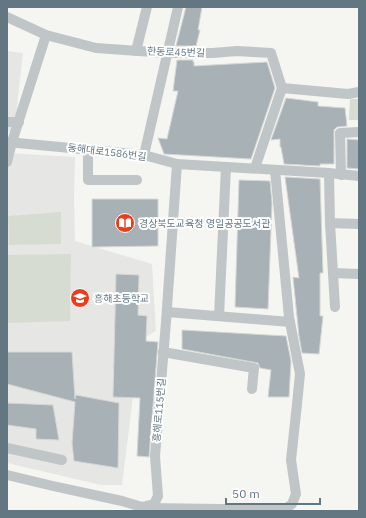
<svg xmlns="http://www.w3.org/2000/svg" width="366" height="518" viewBox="0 0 366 518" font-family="'IBM Plex Sans','Noto Sans KR',sans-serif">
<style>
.built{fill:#e6e6e4}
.green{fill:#d6dcd2}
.building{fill:#a8b2b6;stroke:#d6d6d4}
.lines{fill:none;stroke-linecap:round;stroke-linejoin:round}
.street{stroke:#c0c5c7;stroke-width:10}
.labels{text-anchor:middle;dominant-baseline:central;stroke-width:4;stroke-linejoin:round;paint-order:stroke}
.street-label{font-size:10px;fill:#637783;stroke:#fff}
.poi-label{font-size:10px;fill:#637783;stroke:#fff;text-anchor:start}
</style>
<rect width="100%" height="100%" fill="#f5f5f1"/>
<g class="built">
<path d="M7 51 23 53 18 97 15 132 7 131Z"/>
<path d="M7 153 75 157 74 198 75 241 152 264 156 331 140 340 122 485H101L7 463Z"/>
</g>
<g class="green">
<path d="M350 99H359V120H349Z"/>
<path d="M61 212V244L9 245 8 216Z"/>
<path d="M71 254 70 321 7 323V255Z"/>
</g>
<g class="building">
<path d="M186 7H202L198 30H200L196 46H176Z"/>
<path d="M177 60H193V62H194V66L267 62 275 88 251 159 164 154 158 138 167 139 178 91H173Z"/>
<path d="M286 98 318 102V106L345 108 347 126 337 127 334 130V164H320V166L284 164 281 147H280V139L271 140Z"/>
<path d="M347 139 359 140V169L347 168Z"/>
<path d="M285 177 320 179 323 273H320V316H323L319 354 302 353 299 336 293 277 299 278Z"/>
<path d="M239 180 270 181 272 203 268 309 235 307Z"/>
<path d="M92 199H158V246L92 247Z"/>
<path d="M116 274 139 275 138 315 147 316 146 341 158 342 149 457 137 456 140 398 113 397Z"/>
<path d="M182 330 286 336 291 361 289 397H268L271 370 260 368 258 363 182 349Z"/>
<path d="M7 352H72L75 399 76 395 119 403 118 468 74 461 72 443 75 402 7 384Z"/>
<path d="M7 403 53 405 59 440 36 439V429L7 425Z"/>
</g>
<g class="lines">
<g class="street">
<path d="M7 17 46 35 96 48 167 53H213L237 51 271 53 282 88"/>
<path d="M136 51 147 7"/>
<path d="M7 122H19"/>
<path d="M7 142 144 155 177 164 329 173 359 176"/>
<path d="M88 150V180H137"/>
<path d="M144 155 178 7"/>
<path d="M7 162 12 142 46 35"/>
<path d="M255 168 282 88 348 94 359 92"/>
<path d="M329 173 330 223 335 307"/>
<path d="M341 175 340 133 359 132"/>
<path d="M330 223 359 224"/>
<path d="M333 273 359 274"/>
<path d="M167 312 290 322"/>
<path d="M219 316 226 167"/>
<path d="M163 352 254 368 252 389"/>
<path d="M7 448 62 460"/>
<path d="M7 475 53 486 122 501 142 507 154 504 158 496 155 456 166 322 177 164"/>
<path d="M148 508 284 510 292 504 296 494 291 460 297 404 300 374 289 317 275 170"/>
</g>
</g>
<defs>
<symbol id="library-disc" viewBox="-11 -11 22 22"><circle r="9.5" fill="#ea3d1c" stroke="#fff"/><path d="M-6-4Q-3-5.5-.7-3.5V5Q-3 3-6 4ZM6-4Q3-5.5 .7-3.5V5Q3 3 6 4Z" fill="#fff"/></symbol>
<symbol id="school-disc" viewBox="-11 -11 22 22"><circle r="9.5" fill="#ea3d1c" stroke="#fff"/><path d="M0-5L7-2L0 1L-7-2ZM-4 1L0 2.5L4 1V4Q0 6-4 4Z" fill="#fff"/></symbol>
</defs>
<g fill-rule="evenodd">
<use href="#library-disc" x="114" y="212" width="22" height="22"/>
<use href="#school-disc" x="69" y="287" width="22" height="22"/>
</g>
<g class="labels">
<g class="street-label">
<text transform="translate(176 52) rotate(2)">한동로45번길</text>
<text transform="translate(107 152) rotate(7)">동해대로1586번길</text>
<text transform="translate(159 410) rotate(-85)">흥해로115번길</text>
</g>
<g class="poi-label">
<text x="139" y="223">경상북도교육청 영일공공도서관</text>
<text x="94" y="298">흥해초등학교</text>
</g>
</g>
<rect width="366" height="518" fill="none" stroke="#637783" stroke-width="16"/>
<path d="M226 498v6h94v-6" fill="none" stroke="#637783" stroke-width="2"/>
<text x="232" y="498" font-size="12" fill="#637783" stroke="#ffffff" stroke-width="3" paint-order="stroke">50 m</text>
</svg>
